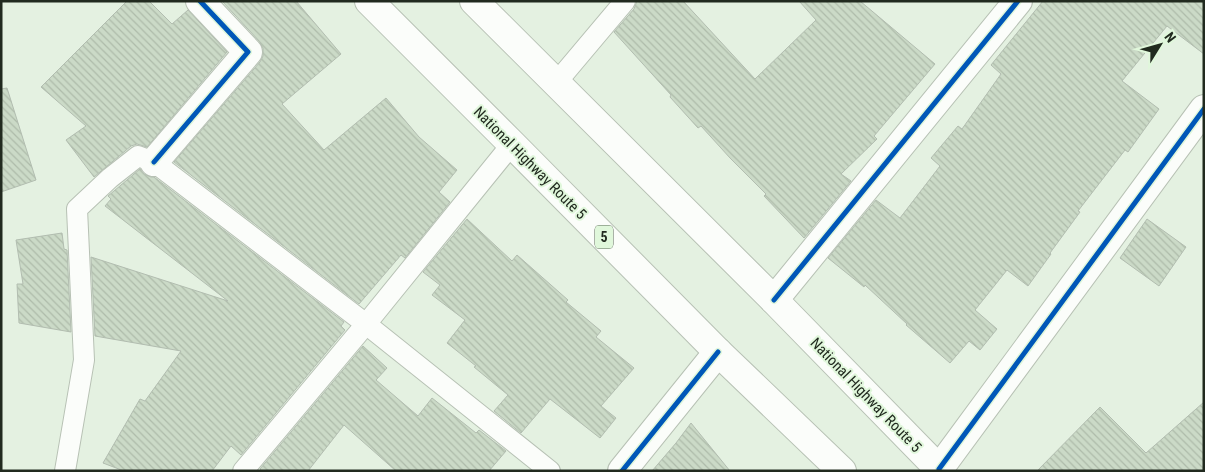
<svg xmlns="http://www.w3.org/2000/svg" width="1205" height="472" viewBox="0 0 1205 472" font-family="'Roboto Condensed',sans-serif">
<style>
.building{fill:url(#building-back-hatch);stroke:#b2bdb0}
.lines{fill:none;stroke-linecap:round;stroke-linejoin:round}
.lane-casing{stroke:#b7c1b4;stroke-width:22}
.street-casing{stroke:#b7c1b4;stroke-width:30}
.secondary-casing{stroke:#b7c1b4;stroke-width:30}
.highway-casing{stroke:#b7c1b4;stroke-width:30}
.lane{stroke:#fbfdfa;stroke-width:20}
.street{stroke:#fbfdfa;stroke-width:28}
.secondary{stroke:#fbfdfa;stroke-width:28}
.highway{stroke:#fbfdfa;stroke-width:28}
.cycleway-casing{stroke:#e0f7db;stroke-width:8}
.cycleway{stroke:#0057b8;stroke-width:5}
.labels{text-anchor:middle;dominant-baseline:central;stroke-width:4;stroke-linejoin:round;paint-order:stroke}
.shield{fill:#e0f7db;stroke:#5a6857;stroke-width:1}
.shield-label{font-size:14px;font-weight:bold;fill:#212a1f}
.street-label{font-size:15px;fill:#212a1f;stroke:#e0f7db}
</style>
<defs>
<pattern id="building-back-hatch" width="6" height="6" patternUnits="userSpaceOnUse" patternTransform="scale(1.25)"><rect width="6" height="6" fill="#cbdac7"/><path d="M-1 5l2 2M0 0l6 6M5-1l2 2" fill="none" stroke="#aebbaa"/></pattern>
</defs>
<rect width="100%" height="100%" fill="#e4f1e1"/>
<g class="building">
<path d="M127 1H149L172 24 188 10 227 52 147 147 137 144 131 146 94 177 66 140 86 126 41 87Z"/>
<path d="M222 1H296L341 54 282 104 324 150 386 98 419 137 457 170 439 192 450 202 405 258 401 255 359 304 174 162 260 62 263 56V48L259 41Z"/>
<path d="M637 1H683L755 79 816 20 799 1H860L935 64 874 136 877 139 841 174 851 181 804 238 764 196 766 194 730 158 701 126 698 128 670 97 671 95 614 32 634 9Z"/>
<path d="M1043 1H1204V54L1167 26 1122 81 1159 109 1128 152 1125 150 1078 211 1080 212 1050 253 1051 254 1028 286 1007 270 975 310 997 329 980 350 969 341 950 363 906 325 907 324 865 285 864 287 828 258 876 200 900 218 940 166 931 158 958 126 962 129 1001 74 991 65Z"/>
<path d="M7 88 36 180 1 192V89Z"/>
<path d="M140 169 144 174 151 177H154L344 322 341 326 345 330 241 455 231 446 212 471H124L103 463 140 399 145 401 181 351 95 336 91 257 228 301 105 206 111 199 108 196Z"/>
<path d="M467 219 512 261 517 255 568 300 566 302 601 331 596 337 634 368 601 406 616 418 600 438 550 399 521 433 494 411 508 395 474 367 476 366 447 343 465 320 432 295 440 285 423 272Z"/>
<path d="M1147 219 1186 247 1159 286 1120 258Z"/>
<path d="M62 233 64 249 67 250 71 332 19 323 17 284H23L16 240Z"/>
<path d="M363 346 387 368 376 380 418 416 432 398 476 433 479 430 506 451 489 471H396L344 425 308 471H262L260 469Z"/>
<path d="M1204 402V471H1037L1100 407 1146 453Z"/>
<path d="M691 423 730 471H652L676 443Z"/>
</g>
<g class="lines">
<defs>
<g id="lane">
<path d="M556 83 625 1"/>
<path d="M65 471 84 360 77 209 110 178 138 156 154 162 366 324 550 471"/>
<path d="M243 471 366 324 512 144"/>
</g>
<g id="street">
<path d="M154 162 248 52 200 1"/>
<path d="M774 300 1018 1"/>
<path d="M622 471 718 352"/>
</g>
<path id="secondary" d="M940 471 939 469 1204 109"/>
<g id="highway">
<path d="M369 1 512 144 718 352 842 471"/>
<path d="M474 1 774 300 939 469 938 471"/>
</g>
</defs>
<use href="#lane" class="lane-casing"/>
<use href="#street" class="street-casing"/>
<use href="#secondary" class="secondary-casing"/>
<use href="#highway" class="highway-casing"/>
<use href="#lane" class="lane"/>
<use href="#street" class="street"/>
<use href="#secondary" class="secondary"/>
<use href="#highway" class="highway"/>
<defs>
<g id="cycleway">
<path d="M154 162 248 52 200 1"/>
<path d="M774 300 1018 1"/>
<path d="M939 469 1204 109"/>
<path d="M622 471 718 352"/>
</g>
</defs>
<use href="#cycleway" class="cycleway-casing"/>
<use href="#cycleway" class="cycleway"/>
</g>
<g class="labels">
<rect class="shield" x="595" y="225.5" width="18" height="23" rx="4"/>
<g class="shield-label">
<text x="604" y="237">5</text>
</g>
<g class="street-label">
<text transform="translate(530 163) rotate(45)">National Highway Route 5</text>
<text transform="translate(866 395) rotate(46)">National Highway Route 5</text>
</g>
</g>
<rect width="1205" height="472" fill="none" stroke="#212a1f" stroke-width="5"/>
<g transform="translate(1160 45) rotate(53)" stroke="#e0f7db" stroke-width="4" paint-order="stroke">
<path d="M0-4L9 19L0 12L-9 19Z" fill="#212a1f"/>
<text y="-8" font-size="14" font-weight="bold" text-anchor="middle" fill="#212a1f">N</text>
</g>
</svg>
